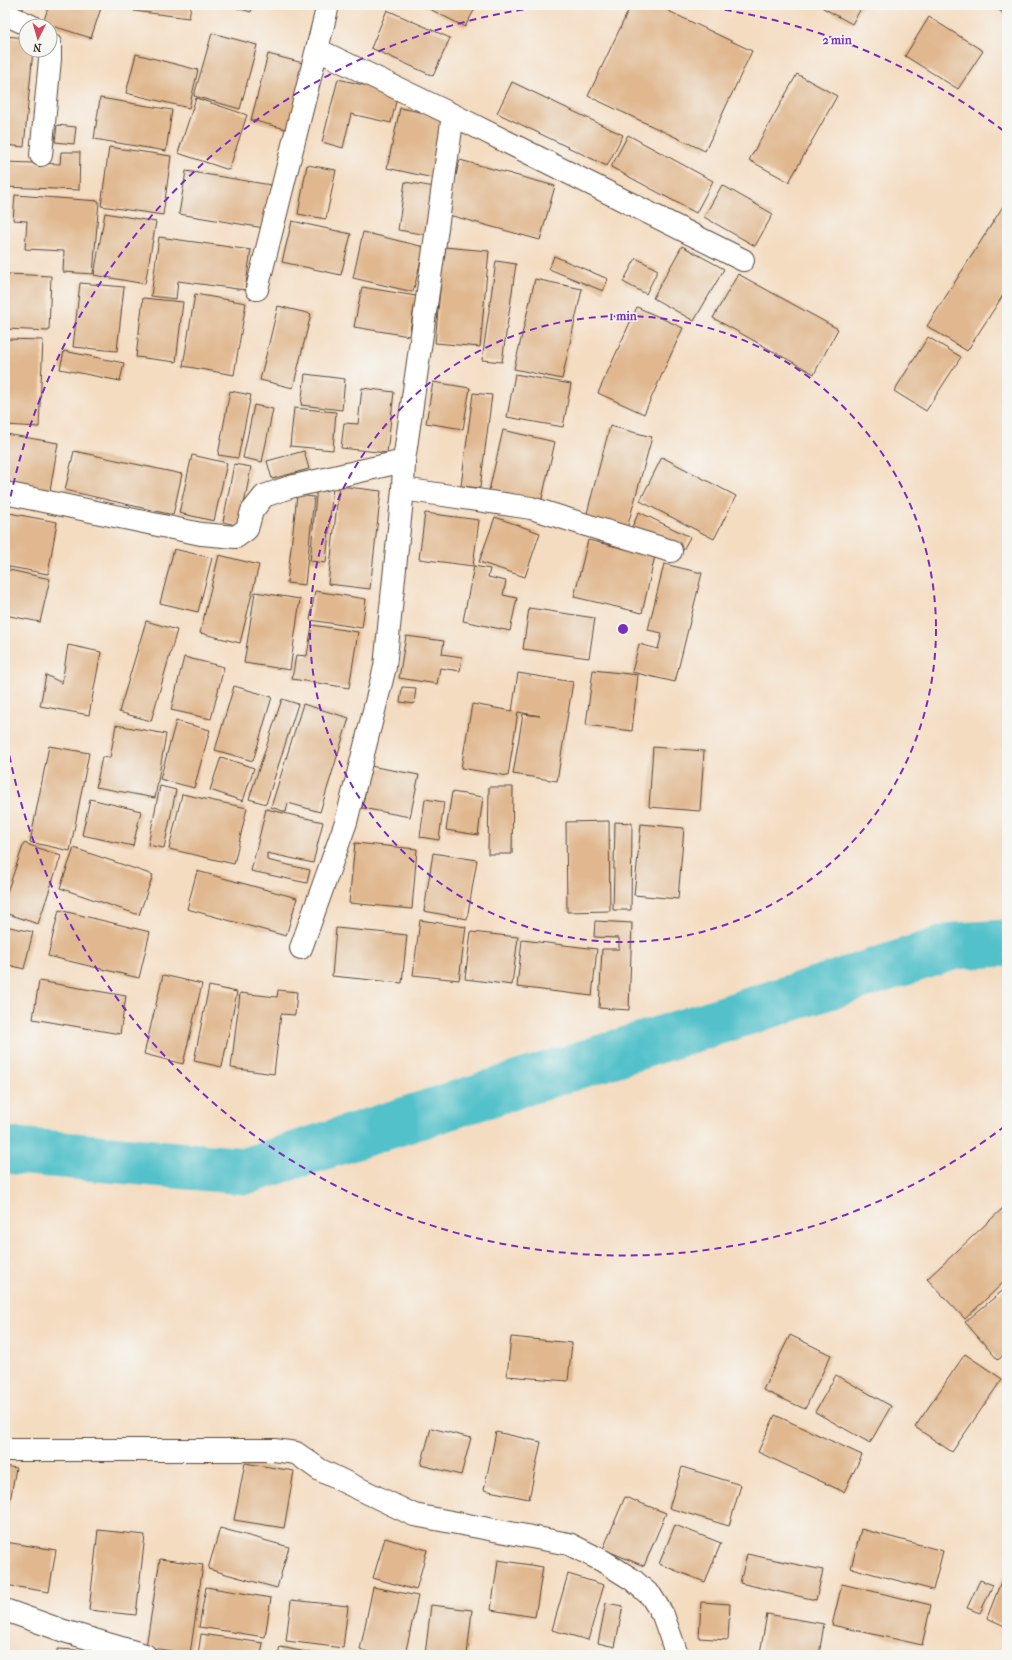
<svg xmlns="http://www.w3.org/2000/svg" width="1012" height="1660" viewBox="0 0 1012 1660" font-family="'IM FELL French Canon',serif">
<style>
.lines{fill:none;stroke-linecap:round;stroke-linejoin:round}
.river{stroke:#53c1ca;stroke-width:47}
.building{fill:#e0b78e}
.minor-casing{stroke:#574536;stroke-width:24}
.minor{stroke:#fff;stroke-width:22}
.ring{fill:none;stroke:#7b2cbf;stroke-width:2;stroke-dasharray:7 5}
.centre{fill:#7b2cbf;stroke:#f6f6f2;stroke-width:2}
.ring-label{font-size:12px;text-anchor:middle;font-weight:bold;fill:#7b2cbf;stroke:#f6f6f2;stroke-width:3;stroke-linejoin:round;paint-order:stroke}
</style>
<rect width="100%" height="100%" fill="#f6f6f2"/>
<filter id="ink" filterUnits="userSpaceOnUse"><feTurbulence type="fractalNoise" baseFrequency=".025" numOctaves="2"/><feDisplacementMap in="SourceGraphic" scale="8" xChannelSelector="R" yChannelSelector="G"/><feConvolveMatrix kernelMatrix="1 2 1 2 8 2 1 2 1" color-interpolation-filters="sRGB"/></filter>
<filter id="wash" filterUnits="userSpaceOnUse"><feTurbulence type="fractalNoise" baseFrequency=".012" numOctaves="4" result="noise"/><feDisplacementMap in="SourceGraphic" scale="16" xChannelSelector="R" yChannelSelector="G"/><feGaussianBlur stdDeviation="0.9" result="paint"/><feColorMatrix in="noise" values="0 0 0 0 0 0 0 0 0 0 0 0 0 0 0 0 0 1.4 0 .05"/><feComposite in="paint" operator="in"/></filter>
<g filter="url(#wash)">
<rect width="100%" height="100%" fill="#f4dcc1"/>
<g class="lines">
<path class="river" d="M5 1150 245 1171 955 946 1007 943"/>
</g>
<g id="blocks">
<g class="building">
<path d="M5 5H24L22 13Z"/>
<path d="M49 5H102L91 38 43 23Z"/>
<path d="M135 5H191L189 18 134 11Z"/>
<path d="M227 5H253L251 12Z"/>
<path d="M422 5H477L465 27Z"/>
<path d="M631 5H656L752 51 705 151 588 96Z"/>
<path d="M825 5H863L852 24 823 8Z"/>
<path d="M992 5H1007V16Z"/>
<path d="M387 10 450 38 433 76 371 48Z"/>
<path d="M929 17 983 51 958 89 905 56Z"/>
<path d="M212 33 257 45 240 109 194 96Z"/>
<path d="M5 36 26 38V50H33L24 147 5 145Z"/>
<path d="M136 54 198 70 189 108 126 93Z"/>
<path d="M268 54 307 64 290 130 251 120Z"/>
<path d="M797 74 837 96 789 182 749 160Z"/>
<path d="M338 79 398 93 391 123 351 114 343 148 322 142Z"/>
<path d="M512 82 623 135 607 166 497 113Z"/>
<path d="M100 98 172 110 166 151 94 139Z"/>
<path d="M196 98 247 115 229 170 178 153Z"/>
<path d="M400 108 446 117 433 178 387 168Z"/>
<path d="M57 125 76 127 74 144 55 142Z"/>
<path d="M628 135 713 181 696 213 611 167Z"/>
<path d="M109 147 171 156 163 215 101 206Z"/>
<path d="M61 152H80L79 190 5 187V162L60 164Z"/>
<path d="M460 160 555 186 540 240 445 214Z"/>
<path d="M307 165 336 170 326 219 298 214Z"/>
<path d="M186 171 271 185 264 228 179 214Z"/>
<path d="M405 182 435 187 428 235 398 230Z"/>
<path d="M722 185 773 214 755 246 704 217Z"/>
<path d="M5 193H9L6 242H5Z"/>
<path d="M15 195 99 201 93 274 63 272 64 251 25 249 27 221 13 220Z"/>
<path d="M1007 200V289L967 351 927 326Z"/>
<path d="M105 213 156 222 145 284 94 275Z"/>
<path d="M292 221 351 234 341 275 282 262Z"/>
<path d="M363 232 424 247 413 292 353 278Z"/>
<path d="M159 237 251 250 245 290 178 281 176 299 151 296Z"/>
<path d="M682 246 724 269 694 321 653 298Z"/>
<path d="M444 247 489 251 480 347 435 343Z"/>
<path d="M554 256 608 279 603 291 549 269Z"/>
<path d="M636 258 658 270 646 294 623 282Z"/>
<path d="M496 261 516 264 502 362 482 360Z"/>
<path d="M8 274 51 276 49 331 6 329Z"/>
<path d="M738 274 838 329 814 374 713 318Z"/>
<path d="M535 279 582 289 562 379 514 369Z"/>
<path d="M80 283 124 287 117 351 73 347Z"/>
<path d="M362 287 416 296 409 336 354 327Z"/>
<path d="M195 294 246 303 234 375 183 366Z"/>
<path d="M143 298 183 302 176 362 136 357Z"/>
<path d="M278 306 311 314 293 388 260 380Z"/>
<path d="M637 307 683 328 644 414 598 393Z"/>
<path d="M928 337 961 357 926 411 894 391Z"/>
<path d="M5 339 43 340 39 427 5 425Z"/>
<path d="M64 351 124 363 120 381 60 369Z"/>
<path d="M305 374 345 379 342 410 301 405Z"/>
<path d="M515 374 571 384 563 427 507 417Z"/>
<path d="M433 382 470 388 463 429 426 423Z"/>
<path d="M362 388 394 392 387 453 341 448 344 423 358 424Z"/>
<path d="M230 391 251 395 238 458 218 455Z"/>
<path d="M473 393 492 395 480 488 461 486Z"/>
<path d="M254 405 273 409 262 462 243 458Z"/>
<path d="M294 408 336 412 333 450 290 446Z"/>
<path d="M610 426 652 437 627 528 586 517Z"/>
<path d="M503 430 555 442 541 503 489 491Z"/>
<path d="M6 434 58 443 50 491 5 483Z"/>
<path d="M74 451 182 474 173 515 65 490Z"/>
<path d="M304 451 309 469 272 479 267 461Z"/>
<path d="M192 455 227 463 214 521 179 513Z"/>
<path d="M662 457 736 496 714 539 640 501Z"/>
<path d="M234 464 251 467 240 526 223 522Z"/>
<path d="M317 485 333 486 326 563 310 561Z"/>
<path d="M339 486 381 491 370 589 328 584Z"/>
<path d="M297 495 314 497 305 585 287 583Z"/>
<path d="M639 512 690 537 682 552 632 527Z"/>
<path d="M9 513 57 522 48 574 5 566V536Z"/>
<path d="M425 513 479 520 473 566 419 559Z"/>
<path d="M495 517 540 533 525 577 479 562Z"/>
<path d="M588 540 655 556 642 613 574 597Z"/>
<path d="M174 549 212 558 198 612 160 603Z"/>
<path d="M219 555 259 565 240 643 200 633Z"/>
<path d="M664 564 702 573 675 682 632 672 639 644 658 649 662 633 648 630Z"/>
<path d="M474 566 490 569 488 577 506 581 503 595 517 598 510 631 463 621Z"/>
<path d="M5 569 50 579 40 622 5 615Z"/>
<path d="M315 591 366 599 362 628 310 620Z"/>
<path d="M255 592 300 599 290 670 244 663Z"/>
<path d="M529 608 595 618 589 658 523 649Z"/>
<path d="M146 621 177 630 151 721 119 712Z"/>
<path d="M312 625 358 632 349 688 292 679 296 655 307 656Z"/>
<path d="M406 636 444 641 442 654 462 657 460 671 440 668 437 684 399 678Z"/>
<path d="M68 645 101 652 89 715 40 706 46 675 62 683Z"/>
<path d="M184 657 224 667 211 719 171 710Z"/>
<path d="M593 670 638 675 632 731 586 725Z"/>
<path d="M518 673 573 682 557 781 513 774 523 714 540 716 518 712 508 776 461 768 472 704 512 711Z"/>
<path d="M234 686 272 697 253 761 215 750Z"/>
<path d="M402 687 416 688 414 704 400 702Z"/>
<path d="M282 699 298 704 266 804 249 799Z"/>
<path d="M303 704 349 718 320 812 288 803 286 812 271 807Z"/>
<path d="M176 721 210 730 194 788 160 779Z"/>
<path d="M116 725 166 734 155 798 96 787 102 757 110 758Z"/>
<path d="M49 746 89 753 70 851 30 842Z"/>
<path d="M653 747 704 751 700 811 649 807Z"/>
<path d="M221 757 254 768 243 801 210 790Z"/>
<path d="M370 766 419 775 410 817 362 808Z"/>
<path d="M160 786 176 790 164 848 148 845Z"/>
<path d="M489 787H513L512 854H488Z"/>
<path d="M452 792 483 797 478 835 446 830Z"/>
<path d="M182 794 247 808 234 864 169 849Z"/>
<path d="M90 799 141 811 133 846 82 835Z"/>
<path d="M425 799 444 802 439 840 420 837Z"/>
<path d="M266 809 323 822 313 863 267 853V860L310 870 307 883 251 871Z"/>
<path d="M609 821 610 911 567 912 566 822Z"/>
<path d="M615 822 632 823 631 910H613Z"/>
<path d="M641 824 684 828 678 899 634 895Z"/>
<path d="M24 843 61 856 38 924 5 913V898Z"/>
<path d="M355 843 417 849 412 909 349 903Z"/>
<path d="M74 848 153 875 139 915 60 888Z"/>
<path d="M433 853 477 860 467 919 424 911Z"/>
<path d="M197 871 297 898 286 936 187 909Z"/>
<path d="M59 910 150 932 139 978 48 956Z"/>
<path d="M420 920 466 927 459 980 413 975Z"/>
<path d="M595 921 632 923 629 1010 599 1008 602 949H619V938L594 937Z"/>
<path d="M5 926 33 932 24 969 5 964Z"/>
<path d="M336 928 407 935 402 983 332 976Z"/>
<path d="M471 932 518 937 512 985 465 979Z"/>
<path d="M522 940 597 949 592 996 517 987Z"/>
<path d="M163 975 202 984 183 1064 144 1054Z"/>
<path d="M39 981 126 996 120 1034 33 1019Z"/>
<path d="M209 986 237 992 222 1067 194 1061Z"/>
<path d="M278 990 297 992 295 1015 281 1014 274 1074 231 1068 240 993 277 997Z"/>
<path d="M1003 1208 1007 1212V1279L965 1319 927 1279Z"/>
<path d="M1007 1287V1352L998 1360 965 1322Z"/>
<path d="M790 1335 831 1355 805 1409 763 1390Z"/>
<path d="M511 1337 572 1343 568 1381 507 1376Z"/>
<path d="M965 1354 1002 1379 952 1452 915 1427Z"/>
<path d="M836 1375 891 1406 870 1443 815 1412Z"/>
<path d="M775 1415 862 1455 844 1492 758 1452Z"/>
<path d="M431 1428 471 1438 461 1475 421 1465Z"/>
<path d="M496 1432 541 1442 529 1499 484 1490Z"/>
<path d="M245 1463 294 1471 284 1528 234 1520Z"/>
<path d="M5 1466 16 1468 7 1517H5Z"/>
<path d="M682 1467 741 1485 729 1526 669 1508Z"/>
<path d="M625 1497 666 1513 644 1566 603 1549Z"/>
<path d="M675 1525 721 1543 705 1582 659 1564Z"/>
<path d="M220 1528 289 1547 277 1588 208 1569Z"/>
<path d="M861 1529 943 1551 933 1590 851 1568Z"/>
<path d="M98 1530 145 1535 136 1615 89 1610Z"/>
<path d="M385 1538 427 1550 416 1590 373 1578Z"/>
<path d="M5 1542 56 1550 49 1592 5 1585Z"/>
<path d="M747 1554 823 1570 816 1600 740 1583Z"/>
<path d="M160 1559 203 1565 190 1654 146 1647Z"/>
<path d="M498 1560 543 1567 535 1617 491 1610Z"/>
<path d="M568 1574 604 1585 588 1640 552 1630Z"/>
<path d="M1002 1579 1007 1581V1627L987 1618Z"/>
<path d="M980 1580 993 1585 980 1613 967 1608Z"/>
<path d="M842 1584 931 1605 922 1645 832 1625Z"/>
<path d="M206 1587 271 1598 265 1637 199 1627Z"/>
<path d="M373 1587 418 1596 405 1655H383L360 1650Z"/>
<path d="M291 1600 348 1606 343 1648 286 1641Z"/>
<path d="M701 1602 730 1604 728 1640 699 1638Z"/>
<path d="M606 1603 623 1606 615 1647 598 1643Z"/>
<path d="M431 1605 472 1610 467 1655H425Z"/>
<path d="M767 1614 824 1624 819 1655H775L760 1653Z"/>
<path d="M201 1634 263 1643 261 1655H198Z"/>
<path d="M280 1647 317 1654V1655H278Z"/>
<path d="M57 1649 97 1651V1655H57Z"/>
<path d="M877 1651 887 1655H876Z"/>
</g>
</g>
</g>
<g filter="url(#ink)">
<use href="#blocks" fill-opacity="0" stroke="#574536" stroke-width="1"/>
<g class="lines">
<defs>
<g id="minor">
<path d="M5 14 31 26"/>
<path d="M318 50 453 115 743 260"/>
<path d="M41 155 50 59V44"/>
<path d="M257 289 328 5"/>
<path d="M403 489 531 508 671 551"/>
<path d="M5 493 201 534 236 537 247 529 252 511 264 496 290 487 404 461"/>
<path d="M301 948 346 822 385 667 403 489 404 461 453 115"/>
<path d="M5 1450H274L296 1453 320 1470 414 1515 569 1544 603 1561 633 1580 651 1596 663 1615 677 1655"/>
<path d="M5 1610 64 1631 145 1655"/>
</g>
</defs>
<use href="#minor" class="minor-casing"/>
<use href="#minor" class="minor"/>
</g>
</g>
<g class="ring">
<circle cx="623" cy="629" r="313"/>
<path d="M1005 1126A627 627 0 0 1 6 738M6 520A627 627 0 0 1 557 5M689 5A627 627 0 0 1 1005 132"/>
</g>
<circle cx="623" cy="629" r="6" class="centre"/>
<g class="ring-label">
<text x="837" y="44">2 min</text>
<text x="623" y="320">1 min</text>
</g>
<rect width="1012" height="1660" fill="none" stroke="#f6f6f2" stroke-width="20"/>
<g transform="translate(38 38) rotate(185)"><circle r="19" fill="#f6f6f2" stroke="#aba49d"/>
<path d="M0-3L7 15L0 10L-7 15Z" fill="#d1495b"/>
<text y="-6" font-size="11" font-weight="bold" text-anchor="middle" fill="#3b2a1e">N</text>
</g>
</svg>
